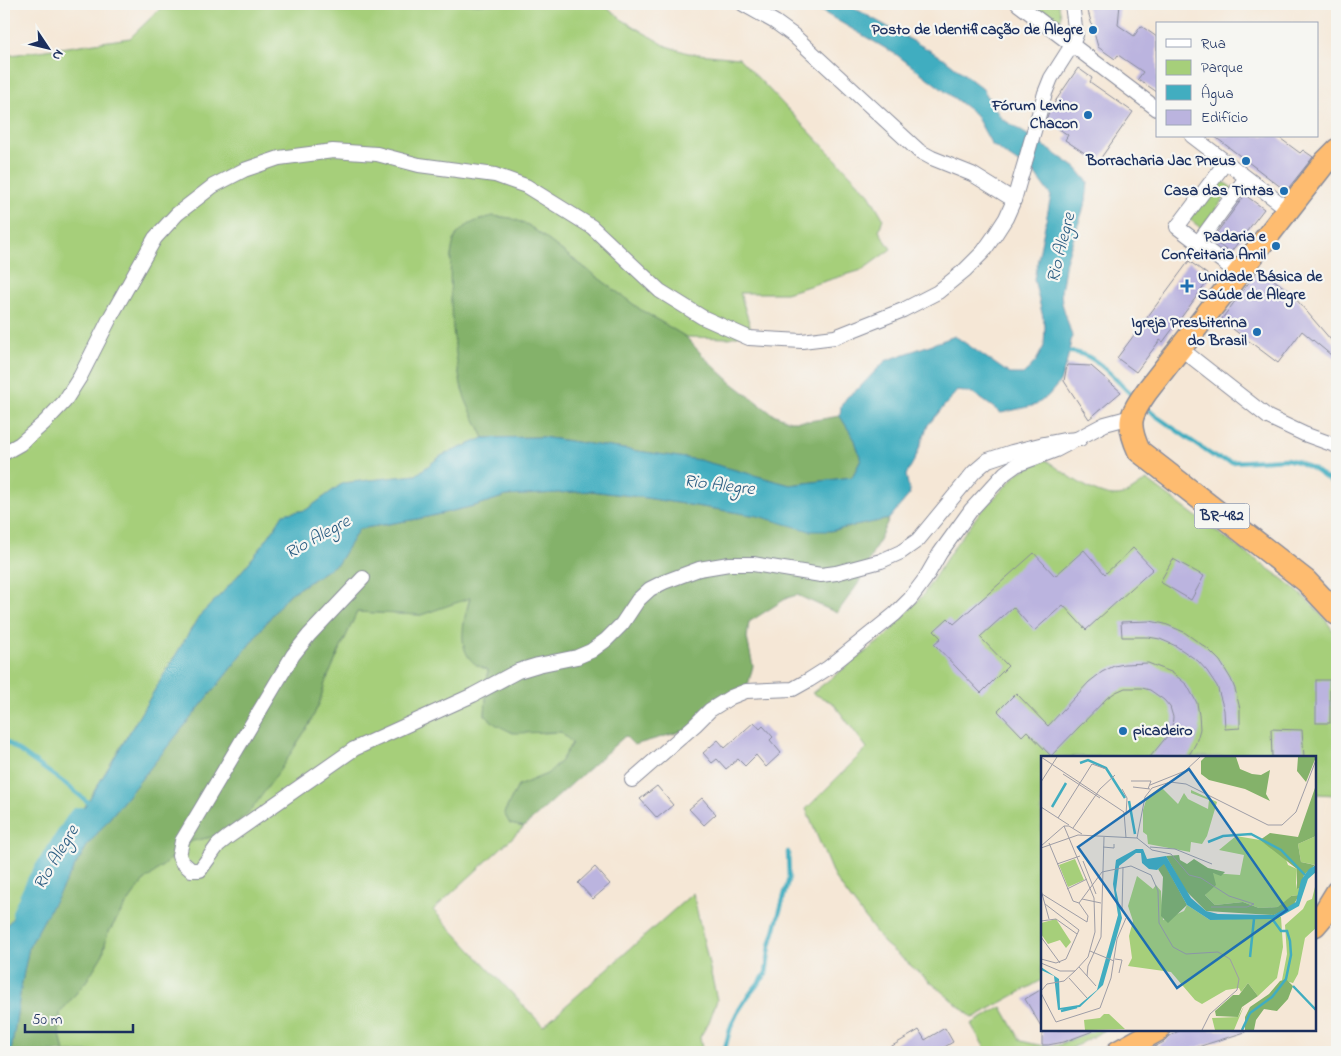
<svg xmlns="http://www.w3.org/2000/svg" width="1341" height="1056" viewBox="0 0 1341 1056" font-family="'Indie Flower',sans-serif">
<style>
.green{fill:#a6cf7a;stroke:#607f6c}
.forest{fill:#84b26a;stroke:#507064}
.water{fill:#41adc0;stroke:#2e6e8f}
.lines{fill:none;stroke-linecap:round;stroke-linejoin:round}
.stream{stroke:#41adc0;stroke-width:4.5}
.river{stroke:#41adc0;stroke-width:26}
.building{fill:#bbb4df}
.minor-casing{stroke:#888b9a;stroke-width:16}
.trunk-casing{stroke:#888b9a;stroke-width:25}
.minor{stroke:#fff;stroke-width:14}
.trunk{stroke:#febc70;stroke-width:22}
.poi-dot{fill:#1f6fb2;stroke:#f6f6f2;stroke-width:2}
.labels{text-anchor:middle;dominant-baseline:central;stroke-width:4.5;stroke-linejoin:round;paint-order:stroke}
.shield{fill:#f6f6f2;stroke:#5d6b8a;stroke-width:1}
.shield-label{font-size:15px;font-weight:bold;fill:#1b2f5e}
.poi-label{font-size:16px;font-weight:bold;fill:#1b2f5e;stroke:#f6f6f2;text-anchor:end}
.water-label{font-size:18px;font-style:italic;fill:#285b80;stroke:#f6f6f2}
.inset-river{fill:none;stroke:#41adc0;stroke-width:2.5}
.inset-road{fill:none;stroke:#9e9da6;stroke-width:1}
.view{fill:#1f6fb2;fill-opacity:0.15;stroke:#1f6fb2;stroke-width:2.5}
.inset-edge{fill:none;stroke:#1b2f5e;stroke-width:2.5}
</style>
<rect width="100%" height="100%" fill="#f6f6f2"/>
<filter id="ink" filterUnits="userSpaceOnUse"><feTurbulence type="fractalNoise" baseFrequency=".02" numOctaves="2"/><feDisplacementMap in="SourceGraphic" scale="10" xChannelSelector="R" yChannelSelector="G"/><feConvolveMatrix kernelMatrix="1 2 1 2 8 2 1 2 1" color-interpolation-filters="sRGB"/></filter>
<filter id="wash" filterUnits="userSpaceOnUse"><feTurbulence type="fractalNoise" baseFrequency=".0096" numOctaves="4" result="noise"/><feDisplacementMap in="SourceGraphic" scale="20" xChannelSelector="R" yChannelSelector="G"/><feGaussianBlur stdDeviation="1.12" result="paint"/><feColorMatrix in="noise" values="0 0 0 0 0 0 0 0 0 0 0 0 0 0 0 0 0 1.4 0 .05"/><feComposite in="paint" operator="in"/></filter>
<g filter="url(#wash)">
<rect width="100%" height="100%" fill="#f5e7d6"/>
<g class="green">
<path d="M165 4H604L621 19 666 46 688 53 739 58 869 194 883 218 879 231 891 249 862 270 786 293H740L752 332 729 338 686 337 641 310 528 225C493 209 488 219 456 235L451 255 452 306 462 390 484 438 441 456 416 475 343 483 306 510 283 514C263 549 228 589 199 616L65 840 54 865 4 929V56L130 38Z"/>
<path d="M1023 4H1058C1061 13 1064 21 1052 24Z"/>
<path d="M1220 179 1232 188 1201 228 1189 219Z"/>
<path d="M1046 460C1064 472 1100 502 1123 495 1131 492 1139 485 1147 480 1179 504 1210 527 1242 550 1277 575 1315 599 1337 637V795L1315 794V757H1042V980L973 1018 884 943 834 877 806 809 867 748 833 703 812 693 885 637 923 595 956 544 978 515 1019 472Z"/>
<path d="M470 597 463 625 473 662 488 670 485 715 543 733 561 732 572 743 560 762 547 774 518 786 504 813 510 824 524 827 433 910 543 1026 693 893 717 1000 709 1022 700 1037 703 1052H64L59 1030 60 1013 87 980 103 954 107 935 121 912 142 883 192 841 217 836 265 790 309 725 319 704 325 683 357 612 421 615Z"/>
<path d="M1002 1007 1021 1041C1031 1043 1042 1047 1053 1046 1066 1045 1074 1037 1085 1031 1090 1028 1099 1030 1105 1030L1065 1052H987L971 1024Z"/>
</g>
<g class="forest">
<path d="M493 216 511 218 528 225 641 310 686 337 705 358 732 383 771 413 790 421H809L840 416 855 440 861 460 852 477 790 485 699 460 542 437 484 438C477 422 466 405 462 389 455 362 443 258 456 236 464 224 480 219 493 216Z"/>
<path d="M591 491 640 497 758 516 830 531 889 519 858 584 837 613 797 595 787 598 749 622 747 638 753 666 748 685 697 727 634 745 625 736 524 827 510 824 504 813 518 786 547 774 560 762 572 743 561 732 513 733 495 724 485 715 488 670C484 668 477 666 474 663 455 647 465 617 470 598L421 615 357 612 325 683 319 704 309 725 280 770 252 809 228 830 217 836 192 841 142 883 121 912 107 935 103 954 87 980 60 1013 59 1030 64 1052H11L22 982 29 947 56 898 87 846 228 672 287 596 338 563 359 529 423 518 478 505 506 496Z"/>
</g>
<path class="water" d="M809 4H847L945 59 983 89 1001 118 1040 143 1076 168 1088 182 1086 201 1066 261 1061 292 1062 303 1072 336 1067 361 1060 382 1048 396 1036 405 1001 413 973 393 957 391 928 425 915 459 906 475 910 494 889 519 830 531H810L758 516 640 497 591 491 506 496 478 505 423 518 359 529 338 563 287 596 228 672 87 846 56 898 29 947 22 982 11 1052H4V929L54 865 65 840 199 616C228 589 263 549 283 514L306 510 343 483 416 475 441 456 484 438 542 437 699 460 790 485 852 477 861 460 855 440 840 416 841 406 847 397 859 388 885 361 955 336 1010 374H1024L1036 361 1044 346 1045 326 1034 279 1051 196 1035 174 992 145 975 114 897 55Z"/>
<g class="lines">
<g class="stream">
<path d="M1063 352C1095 349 1113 379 1134 397"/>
<path d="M1144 406 1156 416 1216 458 1232 462 1286 459 1298 462 1313 469 1337 486"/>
<path d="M4 740 67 785 90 804"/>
<path d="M724 1052 731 1026 737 1013 748 996 766 974 770 946 789 878 788 852"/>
</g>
<path class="river" d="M25 914 40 882 80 820"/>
</g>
<g id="blocks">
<g class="building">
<path d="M1086 4H1120L1118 25 1134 36 1141 26 1157 37V92L1138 79 1143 72 1118 55 1115 59 1098 47Z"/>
<path d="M1078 68 1092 78 1090 82 1133 112 1098 162 1065 140 1068 135 1046 120 1050 109Z"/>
<path d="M1214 136H1277L1300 153 1303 150 1313 157 1286 191Z"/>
<path d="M1245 195 1264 209 1230 253 1212 239Z"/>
<path d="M1189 261 1211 277 1163 342 1160 340 1136 372 1117 358Z"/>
<path d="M1259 269 1289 291 1337 347V360L1302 331 1278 363 1221 320Z"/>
<path d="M1067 365 1091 366 1121 392 1089 419 1064 381Z"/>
<path d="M1133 548 1153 569 1086 630 1063 605 1034 631 1013 607 980 637 1008 666 981 693 934 644 941 638 934 631 948 618 954 624 1034 553 1055 576 1084 550 1105 574Z"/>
<path d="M1173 559 1204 576 1191 600 1160 582Z"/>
<path d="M1150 621 1165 624 1184 632 1208 649 1220 661 1231 679 1235 689 1240 709V728L1225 729 1224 710 1217 686 1207 671 1198 661 1176 646 1160 639 1148 637H1122L1121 622Z"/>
<path d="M1148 663 1171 672 1180 679 1187 685 1197 703 1199 715 1200 729 1196 743 1188 757H1150L1168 735 1172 728 1173 717 1170 707 1164 700 1150 690 1142 688H1125L1116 692 1107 698 1051 756 1027 731 1022 736 998 711 1016 693 1048 726 1089 682 1102 672 1114 666 1124 664Z"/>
<rect x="1316" y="680" width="14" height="43"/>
<path d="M754 722 760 729 763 726 773 737 770 740 781 753 766 767 756 755 745 766 738 759 726 769 717 759 712 763 703 753 718 740 725 748Z"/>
<path d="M1271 729 1302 730 1304 757H1272Z"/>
<path d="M657 786 673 805 657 818 640 799Z"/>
<path d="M702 798 716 814 704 825 689 809Z"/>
<path d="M595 867 610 884 593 899 578 883Z"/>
<path d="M1042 989V1028L1025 999Z"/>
<path d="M945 1028 953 1042 936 1052H882L919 1030 925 1040Z"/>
<path d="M1042 1030H1093V1031L1064 1042 1048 1045H1042Z"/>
<path d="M1180 1030H1244L1245 1032 1182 1052H1145L1164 1042 1170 1036Z"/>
</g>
</g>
</g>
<g filter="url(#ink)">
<use href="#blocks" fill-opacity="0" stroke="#888b9a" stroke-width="1"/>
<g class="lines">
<defs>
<g id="minor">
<path d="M743 4 775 22 793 35 919 151 932 158 972 174 1014 200"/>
<path d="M1018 4 1157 109"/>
<path d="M1192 136 1289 210"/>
<path d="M1226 162 1177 227 1239 274"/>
<path d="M1198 243 1246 178"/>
<path d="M1180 348 1268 417 1304 434 1337 446"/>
<path d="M4 453 20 444 44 423 64 402 80 377 111 316 155 238 177 214 213 186 244 170 279 158 333 151 377 154 419 165 495 175 526 186 592 227 660 291 702 317 749 338 802 341 835 337 903 310 938 292 965 270 983 252 995 235 1006 218 1014 200 1045 93 1051 78 1072 45 1076 35 1072 4"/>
<path d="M363 578 309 635 293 655 182 841 179 856 182 862 191 870H200L218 845 228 837 354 749 473 695 518 671 538 665 577 657 591 651 606 640 622 624 638 600 650 589 664 582 699 569 729 564H753L821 575 836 573 881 561 901 552 918 540 974 472 988 460 1012 452 1044 444 1064 440 1080 439"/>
<path d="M632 780 695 725 710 710 731 697 746 691 793 689 809 680 828 668 895 614 910 599 925 579 940 553 971 510 1005 473 1016 465 1056 450 1105 424 1131 417"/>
</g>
<g id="trunk">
<path d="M1337 150 1326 161 1147 391C1130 415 1126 423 1139 451L1306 581 1337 614"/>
<path d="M1315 925 1321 918 1337 892"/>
<path d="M1118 1052 1158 1030"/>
</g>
</defs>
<use href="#minor" class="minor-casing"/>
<use href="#trunk" class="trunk-casing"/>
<use href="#minor" class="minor"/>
<use href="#trunk" class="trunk"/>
</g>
</g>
<g class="poi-dot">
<circle cx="1093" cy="30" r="5"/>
<circle cx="1088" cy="115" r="5"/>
<circle cx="1246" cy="161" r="5"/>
<circle cx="1284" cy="191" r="5"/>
<circle cx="1276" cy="246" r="5"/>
<path d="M1184.5 278.5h5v5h5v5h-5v5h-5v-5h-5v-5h5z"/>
<circle cx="1257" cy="332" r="5"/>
<circle cx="1123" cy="731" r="5"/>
</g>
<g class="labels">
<rect class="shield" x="1194.5" y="503.5" width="55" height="25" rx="4"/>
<g class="shield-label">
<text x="1222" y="516">BR-482</text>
</g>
<g class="poi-label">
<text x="1083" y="30">Posto de Identificação de Alegre</text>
<text x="1078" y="106">Fórum Levino<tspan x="1078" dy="18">Chacon</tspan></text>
<text x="1236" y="161">Borracharia Jac Pneus</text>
<text x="1274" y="191">Casa das Tintas</text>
<text x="1266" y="237">Padaria e<tspan x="1266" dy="18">Confeitaria Amil</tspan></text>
<text x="1198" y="277" text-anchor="start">Unidade Básica de<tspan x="1198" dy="18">Saúde de Alegre</tspan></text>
<text x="1247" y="323">Igreja Presbiterina<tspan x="1247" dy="18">do Brasil</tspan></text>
<text x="1133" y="731" text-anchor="start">picadeiro</text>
</g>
<g class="water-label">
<text transform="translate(1062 248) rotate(-76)">Rio Alegre</text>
<text transform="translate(719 486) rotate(7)">Rio Alegre</text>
<text transform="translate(318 538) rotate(-29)">Rio Alegre</text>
<text transform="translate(57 858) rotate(-59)">Rio Alegre</text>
</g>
</g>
<g transform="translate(1041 756)">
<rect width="275" height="275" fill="#f5e7d6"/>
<path d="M120 31 137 48 143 37 147 43 167 53 168 44 150 37V34L176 46 166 80 161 88 150 86 149 96 107 88 106 79 102 76V54L106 41ZM195 80 219 84 244 101 247 109 256 113 255 127 256 133 260 132 258 139 250 140 238 151 218 152 202 146 174 149 164 139 170 131 171 117 199 119 203 99 178 94ZM275 80V109L260 106 257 88ZM34 103 43 124 27 131 18 109ZM96 120 112 133 115 129 120 135 122 164 143 155 146 149 169 164 240 161 242 191 236 222 217 240 207 227 200 236 198 232 185 234 161 248 154 244 130 216 87 210 91 202 88 180 92 165 87 150ZM275 127V172L264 182 257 218 252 227 241 224 246 198 244 169 262 153 266 145 271 143ZM15 163 30 186 25 192 19 184 7 188 0 178V167ZM203 250 193 274H174L171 262 197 261ZM63 258H68L84 273 44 274 43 264 59 262Z" fill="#a6cf7a"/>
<path d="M164 1H195L199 13 211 18 220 19 229 14 225 38 229 45 204 33 168 24 160 18V5ZM257 1H275L265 26 256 15ZM275 29V80L257 88 260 106 274 109 263 119 260 132 256 133V113L219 84 229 77 257 81ZM138 99 139 104 146 108 153 103 167 112 184 116 180 120 172 117 175 129 164 139 174 149 202 146 218 152 237 151 250 140 258 139 252 150 233 159 165 155 144 134 125 100ZM123 107 146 149 127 167 120 160 122 121 117 113ZM245 223 252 230 247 243 236 255 223 253 215 264 213 274H204V261L209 251 228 238 239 225ZM207 227 217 240 201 251 197 261 175 260 174 255 192 239H198Z" fill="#84b26a"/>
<path d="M95 93H102L106 103 125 100 150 142 165 155 177 158 233 159 255 146 260 124 268 113 275 109V116L267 123 258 150 235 163 169 164 146 149 123 108 116 114 108 113 101 107 100 97H95L78 110 75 134 81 162 62 229 39 251 17 254 13 220 0 214V211L18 223 19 252 38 249 56 234 77 159 72 128 75 104Z" fill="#41adc0"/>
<path class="inset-river" d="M39 7 47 4 65 12 84 42M88 45 94 78M11 51 25 27M167 86 182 80 210 78 240 94 264 119M209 201 213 163M252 230 275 254M20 255 36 251M201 274 209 257 231 241 245 223 250 199 249 185 246 175H240L232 164"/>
<path class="inset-road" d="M0 1 83 56 85 82M22 18 59 42M90 25H110L107 33M0 26 16 1M109 29 144 15 159 1M92 31 109 33M81 33 86 42 85 59M0 51 28 69M17 62 51 8 65 13M32 72 59 33 74 19M96 82 111 94 130 98 148 119 160 122 188 140 213 148 206 151H170M8 87 32 145 38 147 61 116M0 90 23 70H28L41 78M62 91 73 92V88M109 91 134 93 171 108M0 92 37 79 96 82 104 41 111 32 129 26 145 28 227 69H241L255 56 275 4M42 105 55 138M16 108 39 100M61 116 90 110 110 119 117 135 118 167 132 191 145 198 177 196 189 203 198 223 196 234 169 258 161 274M26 133 46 123M0 134 8 163M1 138 46 166 47 160 38 147M41 143 60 147M81 155 82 111M0 165 15 163 36 178M0 181 19 207M49 195 73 205M0 203 15 207 25 203 38 174 4 148M74 203 81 204 78 217M0 207 19 215H34L47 201 54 176 53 142 23 70M38 211 55 230M46 220 47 210 60 181 63 81M28 222 46 242M0 235 6 228 23 225 34 215M0 237 15 266 59 252 70 222 76 183 85 162"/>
<path class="view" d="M148 13 246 154 136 232 37 91Z"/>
<rect width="275" height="275" class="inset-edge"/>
</g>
<rect width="1341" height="1056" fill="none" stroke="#f6f6f2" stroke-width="20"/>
<rect x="1156" y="22" width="162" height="115" fill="#f6f6f2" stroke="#9ea6b7"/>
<rect x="1166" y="39" width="25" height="8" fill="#ffffff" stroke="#9ea6b7"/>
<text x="1201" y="48" font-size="15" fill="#1b2f5e">Rua</text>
<rect x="1166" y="60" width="25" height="15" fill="#a6cf7a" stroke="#9ea6b7"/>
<text x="1201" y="72" font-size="15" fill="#1b2f5e">Parque</text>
<rect x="1166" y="85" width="25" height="15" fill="#41adc0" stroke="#9ea6b7"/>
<text x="1201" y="98" font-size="15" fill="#1b2f5e">Água</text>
<rect x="1166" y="110" width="25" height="15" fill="#bbb4df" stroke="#9ea6b7"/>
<text x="1201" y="122" font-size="15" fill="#1b2f5e">Edifício</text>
<g transform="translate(48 48) rotate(125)" stroke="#f6f6f2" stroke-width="4" paint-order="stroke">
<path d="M0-4L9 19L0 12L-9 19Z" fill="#1b2f5e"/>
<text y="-8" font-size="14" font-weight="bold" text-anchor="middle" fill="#1b2f5e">N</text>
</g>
<path d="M25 1024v8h108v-8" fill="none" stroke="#1b2f5e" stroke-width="2.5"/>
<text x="32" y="1024" font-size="15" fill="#1b2f5e" stroke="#f6f6f2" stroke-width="4" paint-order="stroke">50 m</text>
</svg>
